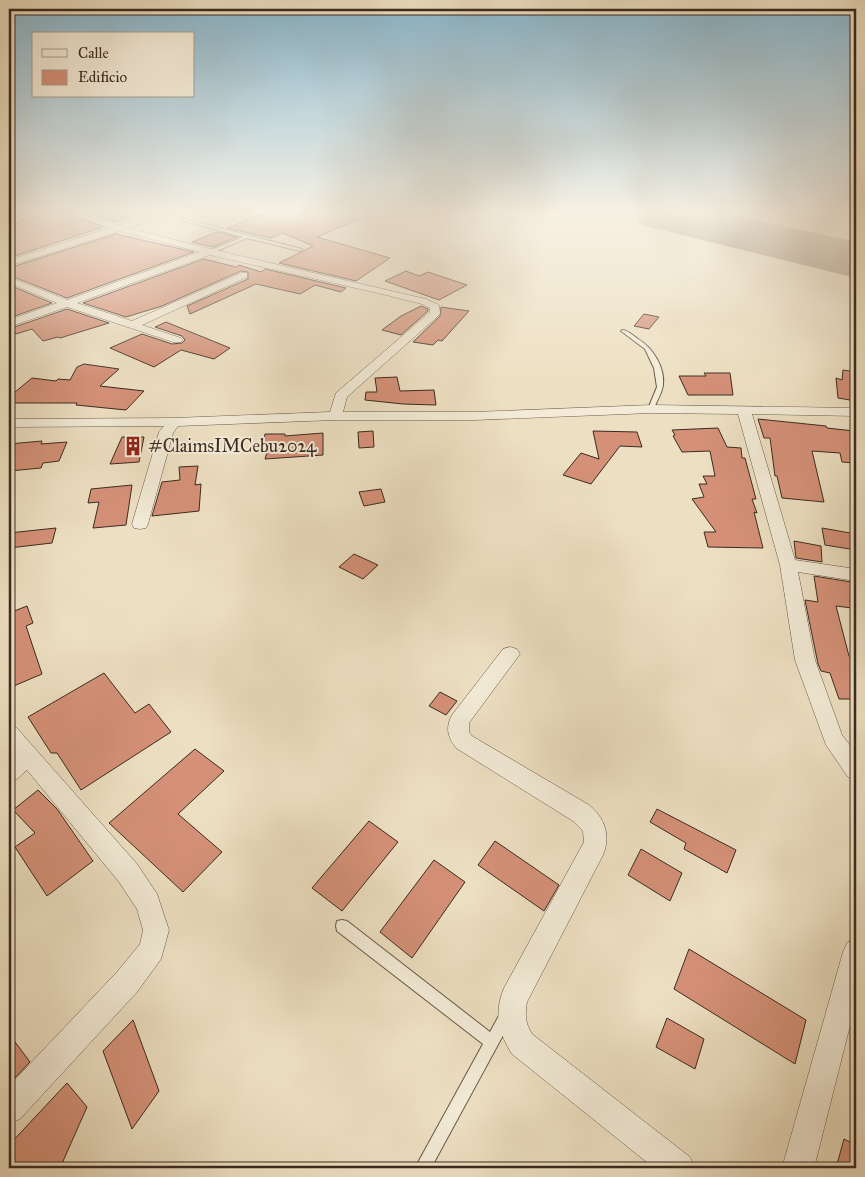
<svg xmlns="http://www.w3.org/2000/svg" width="865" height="1177" viewBox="0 0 865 1177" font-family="'IM FELL Great Primer',serif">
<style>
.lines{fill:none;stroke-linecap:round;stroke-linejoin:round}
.runway{fill:#948570;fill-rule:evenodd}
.building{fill:#d59178;stroke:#3a2a1f}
.lane-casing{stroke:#675848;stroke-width:2}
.street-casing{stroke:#675848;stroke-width:1}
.lane{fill:#f3ebd7;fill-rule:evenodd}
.street{fill:#f3ebd7;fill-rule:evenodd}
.labels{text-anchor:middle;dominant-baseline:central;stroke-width:4;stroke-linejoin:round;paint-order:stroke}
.poi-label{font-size:18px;fill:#3a2a1f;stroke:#f3ebd7;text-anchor:start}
</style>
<rect width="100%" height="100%" fill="#ede0c2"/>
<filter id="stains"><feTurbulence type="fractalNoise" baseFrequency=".004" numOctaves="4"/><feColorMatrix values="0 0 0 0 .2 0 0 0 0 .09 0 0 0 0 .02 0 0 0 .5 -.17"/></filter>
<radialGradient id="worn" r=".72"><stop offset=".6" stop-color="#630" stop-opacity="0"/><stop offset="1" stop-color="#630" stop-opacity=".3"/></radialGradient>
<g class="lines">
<path class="runway" d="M634 214H731L856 242V278L642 225Z"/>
</g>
<g class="building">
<path d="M42 214H69L103 227 9 258V226Z"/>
<path d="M91 214H134V215L116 222Z"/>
<path d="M262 214H371L317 237 390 258 356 281 279 263 313 246 283 233 271 238 227 228Z"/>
<path d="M217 232 237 237 212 247 192 242Z"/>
<path d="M116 234 194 252 67 298 9 275V268Z"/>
<path d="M204 259 236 267 239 265 261 272 265 269 346 288 341 292 315 285 300 294 256 284 190 314 187 306 248 279V272L241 271 162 306 126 317 83 303Z"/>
<path d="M406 271 419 276 428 272 467 285 439 300 385 281Z"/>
<path d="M9 285 52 303 9 318Z"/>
<path d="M421 306 428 309V311L401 335 382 330 401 316Z"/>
<path d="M441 307 469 311 442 341 438 340 433 345 413 342 440 316Z"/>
<path d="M67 309 109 323 60 338 58 337 43 341 32 329 16 334 9 329Z"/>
<path d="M644 314 659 317 649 329 634 326Z"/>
<path d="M166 322 230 348 214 359 181 350 154 367 110 348 142 334 172 344 182 343 185 340 182 336 155 327Z"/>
<path d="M84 364 119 369 100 386 144 391 126 410 76 405 77 403H9V397L32 378 56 381 58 379 70 380 77 367Z"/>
<path d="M843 370 856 372V401L838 398 836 378 842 380Z"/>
<path d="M704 373H730L733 395H688L679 376H706Z"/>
<path d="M397 377 400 391 434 390 436 405 403 404 365 400 366 392H377L375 378Z"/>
<path d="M758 419 826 426 827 428 854 431 856 437V463L842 462 840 453 812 451 824 502 782 498 777 476H775L770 438H764Z"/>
<path d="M718 428 727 447 741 448 742 458H745L756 499H752L757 513 754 512 763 548 708 547 704 532H716L692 499 704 497 699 484H707L703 476H715L710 451 682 452 673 436 675 435 672 430Z"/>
<path d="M373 431 374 447 359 448 358 432Z"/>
<path d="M593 431 637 432 642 447 620 446 591 484 563 475 581 453 599 459Z"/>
<path d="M323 433V455L265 459 269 446 262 447 265 434H285V436Z"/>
<path d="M122 437H144L139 462 110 464Z"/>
<path d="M42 441 41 444 67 442 59 461 43 463 41 468 9 471V444Z"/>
<path d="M198 466 195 485 201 484 199 511 152 516 162 482 180 480 179 467Z"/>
<path d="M132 485 126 525 93 528 99 502 88 503 91 489Z"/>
<path d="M381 489 385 502 364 506 359 492Z"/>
<path d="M56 528 52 543 9 548V533Z"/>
<path d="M822 528 856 534V550L825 545Z"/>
<path d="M794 541 821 546 822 562 796 558Z"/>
<path d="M354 554 378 565 363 579 339 567Z"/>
<path d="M814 576 851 582 855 601 850 600 852 608 836 606 849 656 853 657 856 668V699H839L830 673 821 671 818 664 805 600 818 602Z"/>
<path d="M27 606 33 623 26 626 42 674 9 688V613Z"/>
<path d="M104 673 135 713 149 704 171 732 81 790 57 753H51L28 717Z"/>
<path d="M440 692 457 701 446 715 429 706Z"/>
<path d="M195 749 224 771 178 814 222 852 183 892 109 823Z"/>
<path d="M38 790 57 809 93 861 47 896 15 847 35 833 13 810Z"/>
<path d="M657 809 736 850 727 873 684 849 686 843 650 822Z"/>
<path d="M369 821 398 842 342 911 312 888Z"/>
<path d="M495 841 559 885 544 911 478 865Z"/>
<path d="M641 849 682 873 670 901 628 875Z"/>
<path d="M434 860 465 882 412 958 380 932Z"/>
<path d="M689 949 806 1020 795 1064 674 989Z"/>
<path d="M667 1018 704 1039 695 1069 656 1047Z"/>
<path d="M133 1020 159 1091 132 1129 103 1051Z"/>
<path d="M9 1034 30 1062 9 1084Z"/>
<path d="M67 1083 87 1107 60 1168H16L9 1158V1145Z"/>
<path d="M844 1139 856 1145V1168H836Z"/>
</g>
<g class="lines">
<defs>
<g id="lane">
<path d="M181 218 302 249V250L300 251 247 238 212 253H208V251L243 237 181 220Z"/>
<path d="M622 330C628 330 633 336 638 339 653 348 665 367 663 385 662 393 656 403 653 410L651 411 648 409 657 387 654 368 645 349 621 331Z"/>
<path d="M342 920 347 921 490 1032 501 1012 506 1010 511 1012 513 1017 431 1168H415L483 1044 337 931 336 926 337 921Z"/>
</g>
<g id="street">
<path d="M25 214H40L9 224V218Z"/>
<path d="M71 214H84L119 225 155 214H168L129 228 206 248 426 299 439 305 440 313 439 315 347 397 343 412H475L651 405 856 408V416L752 414 795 560 856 569V581L798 572 815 660 842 735 856 753V780L848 777 826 745 795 660 780 565 738 414 651 413 475 420H335L178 426 173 433 148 524 146 528 140 529 134 528 132 524 159 432 164 426 9 427V419L174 418 330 412 336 393 430 312V308L422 304 382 294 210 255 77 303 132 321 241 273H247V277L142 325 181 338 183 340 181 342H173L67 307 9 327V320L57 303 9 283V277L67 300 200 252 120 231 9 266V260L110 228Z"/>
<path d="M510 647 517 649 520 654 469 723V732L472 736 589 805C605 818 611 836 603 855L527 1002C525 1014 525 1023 532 1034L690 1157 695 1168H654L512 1054C498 1032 494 1012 504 988L584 842 583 831 573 821 456 748C448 737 445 728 452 715L503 649Z"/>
<path d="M9 724 16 727 137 864 157 894 169 930 161 959 137 992 20 1119 9 1123V1086L117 972 140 944 143 930 137 909 119 882 27 770 17 779 9 782V759L14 755 9 748Z"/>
<path d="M856 939V1002L814 1168H782L843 952 847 943Z"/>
</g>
</defs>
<use href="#lane" class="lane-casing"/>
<use href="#street" class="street-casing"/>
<use href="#lane" class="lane"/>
<use href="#street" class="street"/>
</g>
<linearGradient id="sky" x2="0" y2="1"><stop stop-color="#89b8d0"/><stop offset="0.56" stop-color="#f7f1e4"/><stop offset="1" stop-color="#f7f1e4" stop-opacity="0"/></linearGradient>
<rect width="865" height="379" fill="url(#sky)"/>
<defs>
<symbol id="building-bare" viewBox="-9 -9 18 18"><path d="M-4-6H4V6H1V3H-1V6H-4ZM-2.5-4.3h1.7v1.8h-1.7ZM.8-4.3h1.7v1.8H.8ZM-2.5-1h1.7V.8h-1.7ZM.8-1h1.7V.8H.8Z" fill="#8f2418" stroke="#f3ebd7" stroke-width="2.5" paint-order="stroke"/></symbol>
</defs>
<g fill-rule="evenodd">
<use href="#building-bare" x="119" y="432" width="28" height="28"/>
</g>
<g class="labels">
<g class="poi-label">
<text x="148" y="446">#ClaimsIMCebu2024</text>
</g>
</g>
<rect width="865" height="1177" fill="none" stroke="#ede0c2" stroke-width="30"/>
<rect x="10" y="10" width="845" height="1157" fill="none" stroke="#3a2a1f" stroke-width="2.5"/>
<rect x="15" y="15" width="835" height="1147" fill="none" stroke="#3a2a1f"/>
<rect x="32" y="32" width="162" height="65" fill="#f3ebd7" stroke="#a99e8d"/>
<rect x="42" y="49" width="25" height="8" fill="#f3ebd7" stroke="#a99e8d"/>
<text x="78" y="58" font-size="15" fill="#3a2a1f">Calle</text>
<rect x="42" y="70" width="25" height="15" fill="#d59178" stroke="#a99e8d"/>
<text x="78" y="82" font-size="15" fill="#3a2a1f">Edificio</text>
<rect width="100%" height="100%" filter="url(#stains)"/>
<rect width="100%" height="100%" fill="url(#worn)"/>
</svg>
